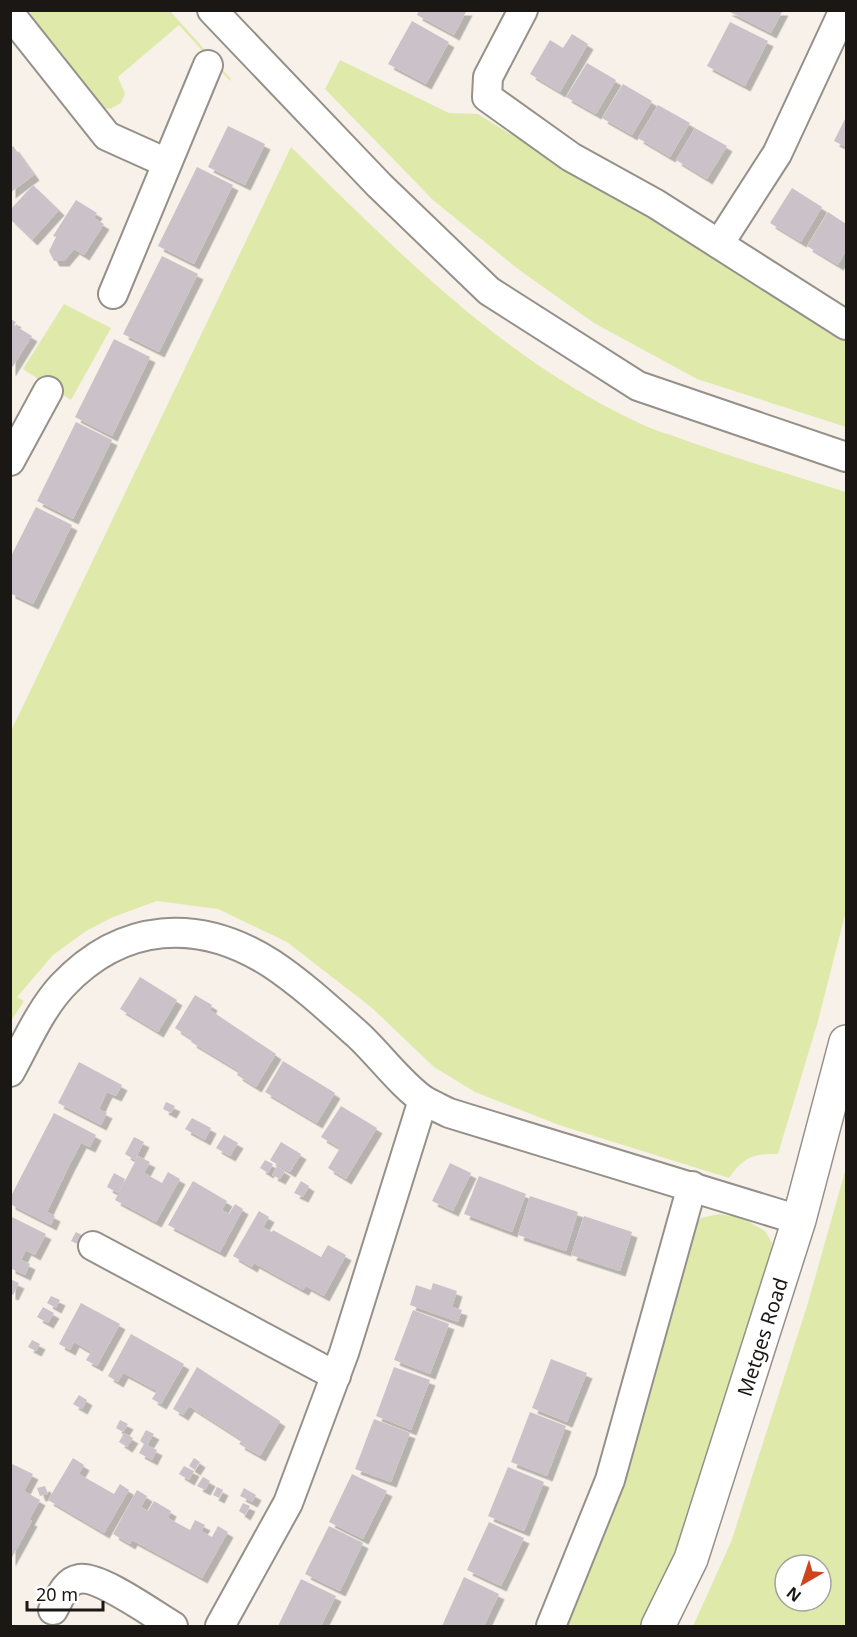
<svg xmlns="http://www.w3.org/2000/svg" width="857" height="1637" viewBox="0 0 857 1637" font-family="'Noto Sans',sans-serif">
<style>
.green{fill:#dfeaaa;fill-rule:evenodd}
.building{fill:#cac2c8;filter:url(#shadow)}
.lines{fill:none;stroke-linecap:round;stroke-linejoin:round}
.minor-casing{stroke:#96908a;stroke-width:32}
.tertiary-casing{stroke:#96908a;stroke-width:36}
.minor{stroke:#fff;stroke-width:28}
.tertiary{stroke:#fff;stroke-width:33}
.labels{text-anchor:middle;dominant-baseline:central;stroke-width:6;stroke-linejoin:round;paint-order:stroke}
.street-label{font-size:20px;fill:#1a1715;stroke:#fff}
</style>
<defs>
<filter id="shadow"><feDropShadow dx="5.5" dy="5.5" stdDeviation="0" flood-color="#0004"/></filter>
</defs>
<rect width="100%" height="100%" fill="#f7f1ea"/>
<g class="green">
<path d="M30 11H170L231 79 230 81 179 25 118 77 125 94 121 103 110 109 96 106 65 57 34 21Z"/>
<path d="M340 60 449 113 478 114C600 190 725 262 846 340V427L697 379 594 323 518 269 433 200 325 89Z"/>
<path d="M291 147C396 250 503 360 639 423 655 431 673 435 690 442 742 460 794 476 846 492V911L818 1021 778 1154C753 1153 743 1158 729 1178L559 1125 475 1092 434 1067 372 1008 287 942 218 909 157 901 113 917 86 931 53 955 17 997 24 1001 11 1021V731Z"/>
<path d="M64 304 111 328 71 400 23 369Z"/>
<path d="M846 1168V1626H693L731 1542 807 1306ZM785 1565H821V1601H785Z"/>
<path d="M719 1214 742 1218 765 1231 772 1243 764 1288 694 1516 643 1626H564L693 1229 701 1218Z"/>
</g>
<g class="building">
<path d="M419 10H467L454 35 417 15Z"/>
<path d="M726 10H783L771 33Z"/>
<path d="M412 21 449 42 426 84 388 64Z"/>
<path d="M730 22 768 41 745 86 707 66Z"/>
<path d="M572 34 588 44 560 92 530 74 550 40 563 48Z"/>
<path d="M587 63 616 80 596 114 566 97Z"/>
<path d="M623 84 652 101 632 135 602 118Z"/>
<path d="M658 105 690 123 670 157 638 138Z"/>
<path d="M846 117V147L834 141Z"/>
<path d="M228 126 265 144 245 185 208 167Z"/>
<path d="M695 128 727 146 707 179 676 160Z"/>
<path d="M13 146 34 175 10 193V149Z"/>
<path d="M197 167 233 185 194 264 158 246Z"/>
<path d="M33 185 59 210 32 240 10 219V210Z"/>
<path d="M792 188 822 207 801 242 770 223Z"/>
<path d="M76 200 97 213 94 218 104 224 84 255 74 249 64 261H54L49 251 56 237 53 236Z"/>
<path d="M828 212 846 224V250L838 265 807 246Z"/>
<path d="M162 256 198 274 159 352 123 334Z"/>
<path d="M10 319 16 322 14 325 32 336 10 371Z"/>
<path d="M114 339 150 357 112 436 75 417Z"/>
<path d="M76 422 112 440 73 519 37 501Z"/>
<path d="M36 507 72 525 33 604 10 593V558Z"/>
<path d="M140 977 177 1000 158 1032 120 1009Z"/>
<path d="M195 995 212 1005 210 1010 276 1054 256 1087 237 1075 239 1071 191 1042 192 1039 175 1028Z"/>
<path d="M283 1061 335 1093 317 1123 265 1092Z"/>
<path d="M79 1062 122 1085 116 1096 107 1092 99 1109 107 1113 101 1125 58 1103Z"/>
<path d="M166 1102 175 1106 171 1113 163 1109Z"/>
<path d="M341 1106 377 1128 346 1179 328 1168 340 1148 321 1137Z"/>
<path d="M54 1113 96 1135 90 1147 81 1143 69 1166 47 1212 55 1216 51 1225 10 1204V1198Z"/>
<path d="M192 1118 211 1128 205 1140 185 1129Z"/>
<path d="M224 1135 238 1143 230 1156 216 1148Z"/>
<path d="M134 1137 144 1142 135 1160 125 1154Z"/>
<path d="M281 1142 301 1154 290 1172 270 1160Z"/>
<path d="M138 1156 150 1162 144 1173 162 1183 168 1172 180 1179 156 1222 115 1200Z"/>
<path d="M265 1160 273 1164 268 1173 260 1168Z"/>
<path d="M450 1163 471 1173 453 1211 432 1201Z"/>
<path d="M277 1166 285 1171 280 1179 272 1175Z"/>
<path d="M114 1173 125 1179 118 1193 107 1187Z"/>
<path d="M479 1176 526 1194 512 1232 464 1214Z"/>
<path d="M193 1181 227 1201 222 1210 229 1214 235 1204 243 1209 220 1252 168 1225Z"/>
<path d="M301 1181 309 1186 303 1197 294 1193Z"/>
<path d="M530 1196 578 1212 566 1251 518 1235Z"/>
<path d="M259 1211 269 1217 263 1227 272 1232 273 1230 321 1257 328 1245 346 1255 324 1296 306 1286 303 1290 254 1263 252 1267 233 1256Z"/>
<path d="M10 1216 46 1234 35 1255 26 1250 21 1260 30 1264 25 1275 10 1268Z"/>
<path d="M584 1216 632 1232 620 1271 571 1255Z"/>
<path d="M76 1232 91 1240 86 1248 71 1241Z"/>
<path d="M10 1279 19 1283 13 1295 10 1294Z"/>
<path d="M433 1283 457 1291 452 1307 462 1310 458 1322 410 1305 416 1285 431 1290Z"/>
<path d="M51 1296 60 1300 56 1308 47 1303Z"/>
<path d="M81 1303 120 1324 97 1366 86 1360 91 1352 74 1342 70 1350 59 1344Z"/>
<path d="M43 1307 54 1313 48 1323 37 1317Z"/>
<path d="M413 1310 449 1324 430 1374 394 1360Z"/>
<path d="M131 1334 184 1364 161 1404 152 1399 157 1391 131 1377 123 1373 118 1382 108 1376Z"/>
<path d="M32 1340 40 1344 36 1351 28 1347Z"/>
<path d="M551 1359 587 1373 567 1422 532 1408Z"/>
<path d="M197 1367 280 1421 260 1456 239 1444 242 1440 189 1406 183 1415 173 1409Z"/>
<path d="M394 1367 430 1380 411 1430 376 1416Z"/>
<path d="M79 1395 87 1400 82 1409 73 1404Z"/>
<path d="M530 1412 566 1426 547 1476 511 1462Z"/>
<path d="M374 1419 410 1433 391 1482 355 1469Z"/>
<path d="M120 1420 128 1424 123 1432 116 1428Z"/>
<path d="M146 1430 154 1434 147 1445 157 1450 152 1460 139 1453 144 1444 140 1441Z"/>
<path d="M124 1433 133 1438 127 1447 119 1442Z"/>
<path d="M73 1458 84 1465 79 1474 114 1494 120 1484 129 1490 104 1533 48 1500Z"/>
<path d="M194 1458 200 1462 195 1470 189 1466Z"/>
<path d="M10 1463 33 1474 24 1491 40 1500 29 1520 32 1521 10 1561Z"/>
<path d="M184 1466 194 1471 189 1480 179 1474Z"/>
<path d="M508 1467 544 1482 524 1531 488 1516Z"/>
<path d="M352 1474 387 1491 363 1539 329 1522Z"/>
<path d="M203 1477 210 1481 205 1490 197 1486Z"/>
<path d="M45 1486 48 1494 40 1496 37 1488Z"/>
<path d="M217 1487 223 1490 219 1498 213 1495Z"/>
<path d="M244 1488 256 1495 252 1502 240 1496Z"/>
<path d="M137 1490 147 1496 141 1507 148 1511 154 1501 171 1511 168 1518 190 1530 195 1520 205 1525 201 1531 212 1537 218 1526 228 1532 202 1578 132 1540 130 1544 113 1534Z"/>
<path d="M243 1503 250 1506 245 1515 239 1511Z"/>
<path d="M489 1522 524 1538 501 1586 467 1570Z"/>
<path d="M329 1526 363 1543 340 1591 305 1574Z"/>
<path d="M464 1577 499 1594 484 1626H442Z"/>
<path d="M301 1579 336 1596 321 1626H278Z"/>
</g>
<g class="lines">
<defs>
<g id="minor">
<path d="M212 10 379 185 489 291 638 386 846 457"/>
<path d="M523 10 488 77 487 97 571 157 656 204 846 325"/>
<path d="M10 14 107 136 167 163"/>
<path d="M719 244 777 154 844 10"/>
<path d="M113 294 208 65"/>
<path d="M10 461 48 391"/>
<path d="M10 1072C26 1043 40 1010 62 986 122 922 199 917 272 964 302 984 330 1010 357 1034 378 1053 402 1086 425 1101 432 1105 441 1109 449 1113L799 1220"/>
<path d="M93 1246 336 1376"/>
<path d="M53 1610C59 1600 65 1581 79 1579 99 1575 154 1615 173 1626"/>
<path d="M220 1626 288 1503 344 1353 423 1100"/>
<path d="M551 1626 610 1480 692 1186"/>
</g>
<g id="tertiary">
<path id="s1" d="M658 1626 691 1559 799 1220 846 1042"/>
</g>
</defs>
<use href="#minor" class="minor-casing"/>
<use href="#tertiary" class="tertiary-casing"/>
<use href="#minor" class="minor"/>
<use href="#tertiary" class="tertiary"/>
</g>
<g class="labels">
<g class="street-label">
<text stroke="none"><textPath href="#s1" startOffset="308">Metges Road</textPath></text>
</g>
</g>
<rect width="857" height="1637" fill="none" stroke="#1a1715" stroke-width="24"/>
<g transform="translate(803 1583) rotate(219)"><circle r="28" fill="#ffffff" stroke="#a3a2a1" stroke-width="1.5"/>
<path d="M0-4.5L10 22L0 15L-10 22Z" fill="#ce451d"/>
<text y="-9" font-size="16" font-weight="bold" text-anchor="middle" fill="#1a1715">N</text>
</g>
<path d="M27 1601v9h76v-9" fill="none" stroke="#1a1715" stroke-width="3"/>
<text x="36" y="1601" font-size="18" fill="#1a1715" stroke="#ffffff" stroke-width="4.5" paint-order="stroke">20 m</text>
</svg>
